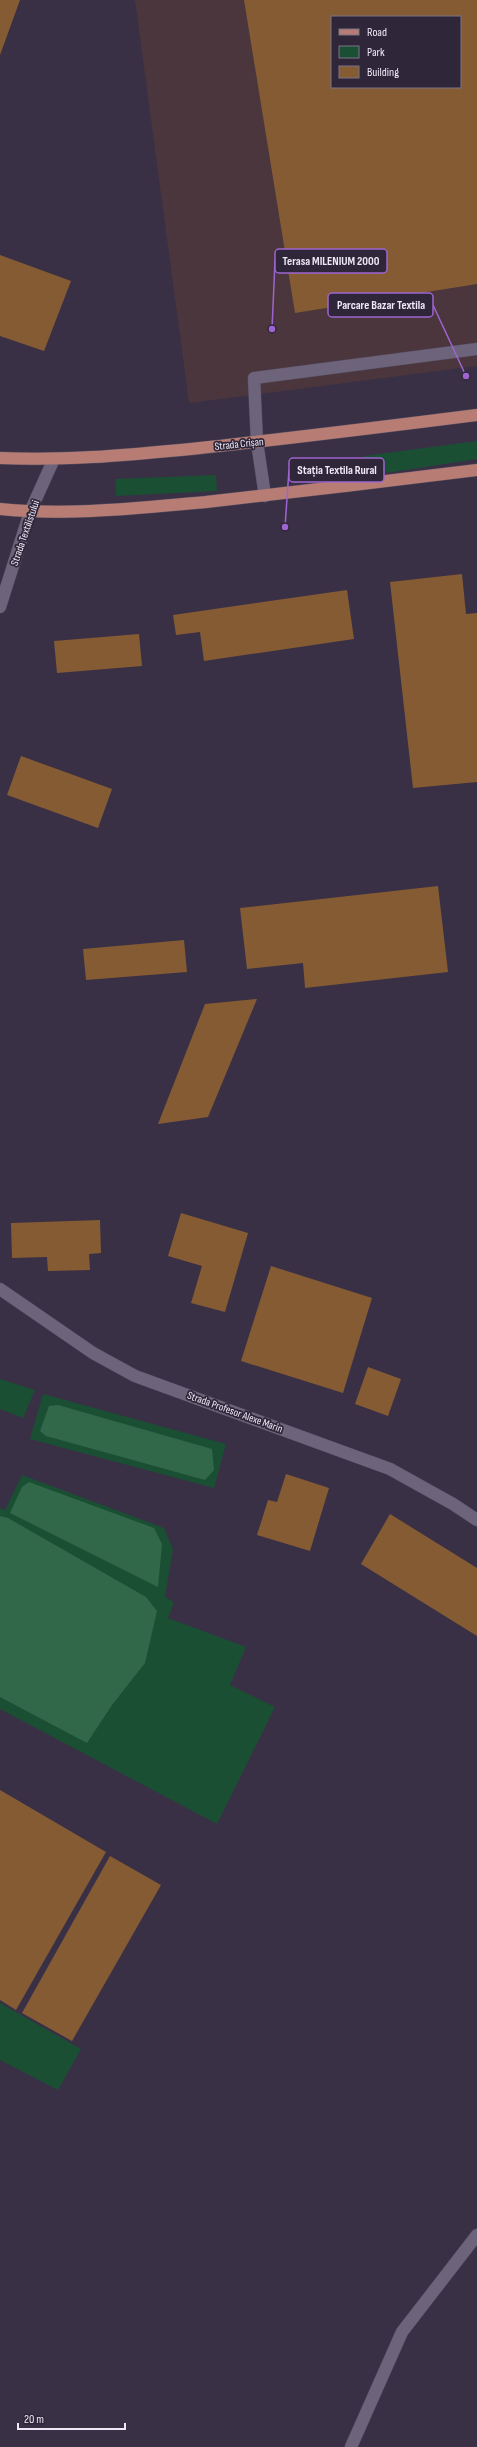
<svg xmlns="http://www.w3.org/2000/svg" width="477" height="2447" viewBox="0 0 477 2447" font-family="'Sofia Sans Condensed',sans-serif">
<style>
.commercial{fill:#4a363c;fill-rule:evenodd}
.green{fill:#1a4f34}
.forest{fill:#306849}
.building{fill:#855b34;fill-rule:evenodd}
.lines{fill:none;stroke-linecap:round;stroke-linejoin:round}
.minor-casing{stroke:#564e60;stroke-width:13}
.major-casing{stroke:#564e60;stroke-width:13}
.minor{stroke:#6d647b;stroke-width:12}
.major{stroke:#b77d74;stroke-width:12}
.labels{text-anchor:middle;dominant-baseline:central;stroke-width:3.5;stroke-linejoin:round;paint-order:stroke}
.street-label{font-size:11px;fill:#eee9f6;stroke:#2f263a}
.leader{fill:none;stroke:#9e65d0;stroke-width:1.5}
.callout-dot{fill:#9e65d0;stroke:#2f263a;stroke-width:1.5}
.callout{fill:#2f263a;stroke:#9e65d0;stroke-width:1.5}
.callout-label{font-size:12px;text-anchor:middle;font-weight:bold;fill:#eee9f6}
</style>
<rect width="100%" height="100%" fill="#393045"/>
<path class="commercial" d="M135 0H477V366L189 403ZM332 17H460V87H332Z"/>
<g class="green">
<path d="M477 441V459L366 476 359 471 358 462 364 456Z"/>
<path d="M216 475 217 491 116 496 115 479Z"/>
<path d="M0 1379 35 1390 23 1418 0 1409Z"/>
<path d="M43 1394 226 1444 214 1488 30 1439Z"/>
<path d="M22 1475 164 1528 173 1549 165 1597 174 1602 168 1618 246 1647 230 1685 275 1707 217 1824 0 1709V1508L5 1510Z"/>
<path d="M0 2003 81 2049 58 2090 0 2060Z"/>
</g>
<g class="forest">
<path d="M58 1405 212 1449 214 1470 205 1480 46 1436 40 1431 49 1406Z"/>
<path d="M29 1482 154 1528 162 1544 158 1587 10 1513 22 1487Z"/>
<path d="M0 1516 8 1518 146 1597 157 1611 145 1663 112 1705 87 1743 0 1697Z"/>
</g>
<g class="building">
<path d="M0 0H20L0 55Z"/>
<path d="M244 0H477V284L295 313ZM332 17H460V87H332Z"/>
<path d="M0 255 71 281 44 351 0 336Z"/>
<path d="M462 574 466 614 477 613V782L413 788 390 582Z"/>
<path d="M347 590 354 639 204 661 200 632 176 635 173 615Z"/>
<path d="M139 634 142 666 57 673 54 641Z"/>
<path d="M21 756 112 789 98 828 7 795Z"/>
<path d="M438 886 448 972 305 988 303 963 247 969 240 908Z"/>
<path d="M184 940 187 972 86 980 83 949Z"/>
<path d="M257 999 208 1117 158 1124 205 1004Z"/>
<path d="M181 1213 248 1233 225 1312 191 1303 202 1266 168 1256Z"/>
<path d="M100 1220 101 1253 89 1254 90 1270 48 1271 47 1257 12 1258 11 1223Z"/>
<path d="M271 1266 372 1298 343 1393 241 1361Z"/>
<path d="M368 1367 401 1379 388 1416 355 1404Z"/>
<path d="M286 1474 329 1488 310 1551 257 1535 268 1500 277 1502Z"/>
<path d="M390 1514 477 1568V1636L361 1564Z"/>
<path d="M0 1790 106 1852 16 2010 0 2000Z"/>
<path d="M110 1856 161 1885 72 2041 22 2013Z"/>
</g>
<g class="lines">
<defs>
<g id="minor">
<path d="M265 496 257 442 254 378 477 349"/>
<path d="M0 607 30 512 53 461"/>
<path d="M0 1289 93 1353 135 1376 390 1469 453 1504 477 1520"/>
<path d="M351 2447 402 2332 477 2235"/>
</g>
<g id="major">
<path d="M0 458C65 461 126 455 191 449 286 439 382 427 477 415"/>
<path d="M0 509C69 516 137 508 206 502 296 492 387 481 477 470"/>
</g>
</defs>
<use href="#minor" class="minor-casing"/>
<use href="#major" class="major-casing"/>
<use href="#minor" class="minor"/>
<use href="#major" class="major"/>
</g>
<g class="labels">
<g class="street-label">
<text transform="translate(239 444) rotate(-6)">Strada Crișan</text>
<text transform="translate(25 533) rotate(-71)">Strada Textilistului</text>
<text transform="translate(235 1412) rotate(20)">Strada Profesor Alexe Marin</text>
</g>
</g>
<path class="leader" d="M272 329L275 261M466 376L433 305M285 527L289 470"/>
<g class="callout-dot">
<circle cx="272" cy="329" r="4"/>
<circle cx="466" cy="376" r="4"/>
<circle cx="285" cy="527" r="4"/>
</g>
<g class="callout">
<rect x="275" y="249" width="112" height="24" rx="4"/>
<rect x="328" y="293" width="105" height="24" rx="4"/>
<rect x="289" y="458" width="95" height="24" rx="4"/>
</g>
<g class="callout-label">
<text x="331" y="265">Terasa MILENIUM 2000</text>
<text x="381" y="309">Parcare Bazar Textila</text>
<text x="337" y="474">Stația Textila Rural</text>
</g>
<rect x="331" y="16" width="130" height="72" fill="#2f263a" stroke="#7b7485"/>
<rect x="339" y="29" width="20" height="6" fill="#b77d74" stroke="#7b7485"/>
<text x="367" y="36" font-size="12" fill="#eee9f6">Road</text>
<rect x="339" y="46" width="20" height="12" fill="#1a4f34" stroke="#7b7485"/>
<text x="367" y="56" font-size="12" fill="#eee9f6">Park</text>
<rect x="339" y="66" width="20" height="12" fill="#855b34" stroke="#7b7485"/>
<text x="367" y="76" font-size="12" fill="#eee9f6">Building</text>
<path d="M18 2423v6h107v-6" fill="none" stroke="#eee9f6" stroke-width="2"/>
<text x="24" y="2423" font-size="12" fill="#eee9f6" stroke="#2f263a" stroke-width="3" paint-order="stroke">20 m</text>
</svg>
